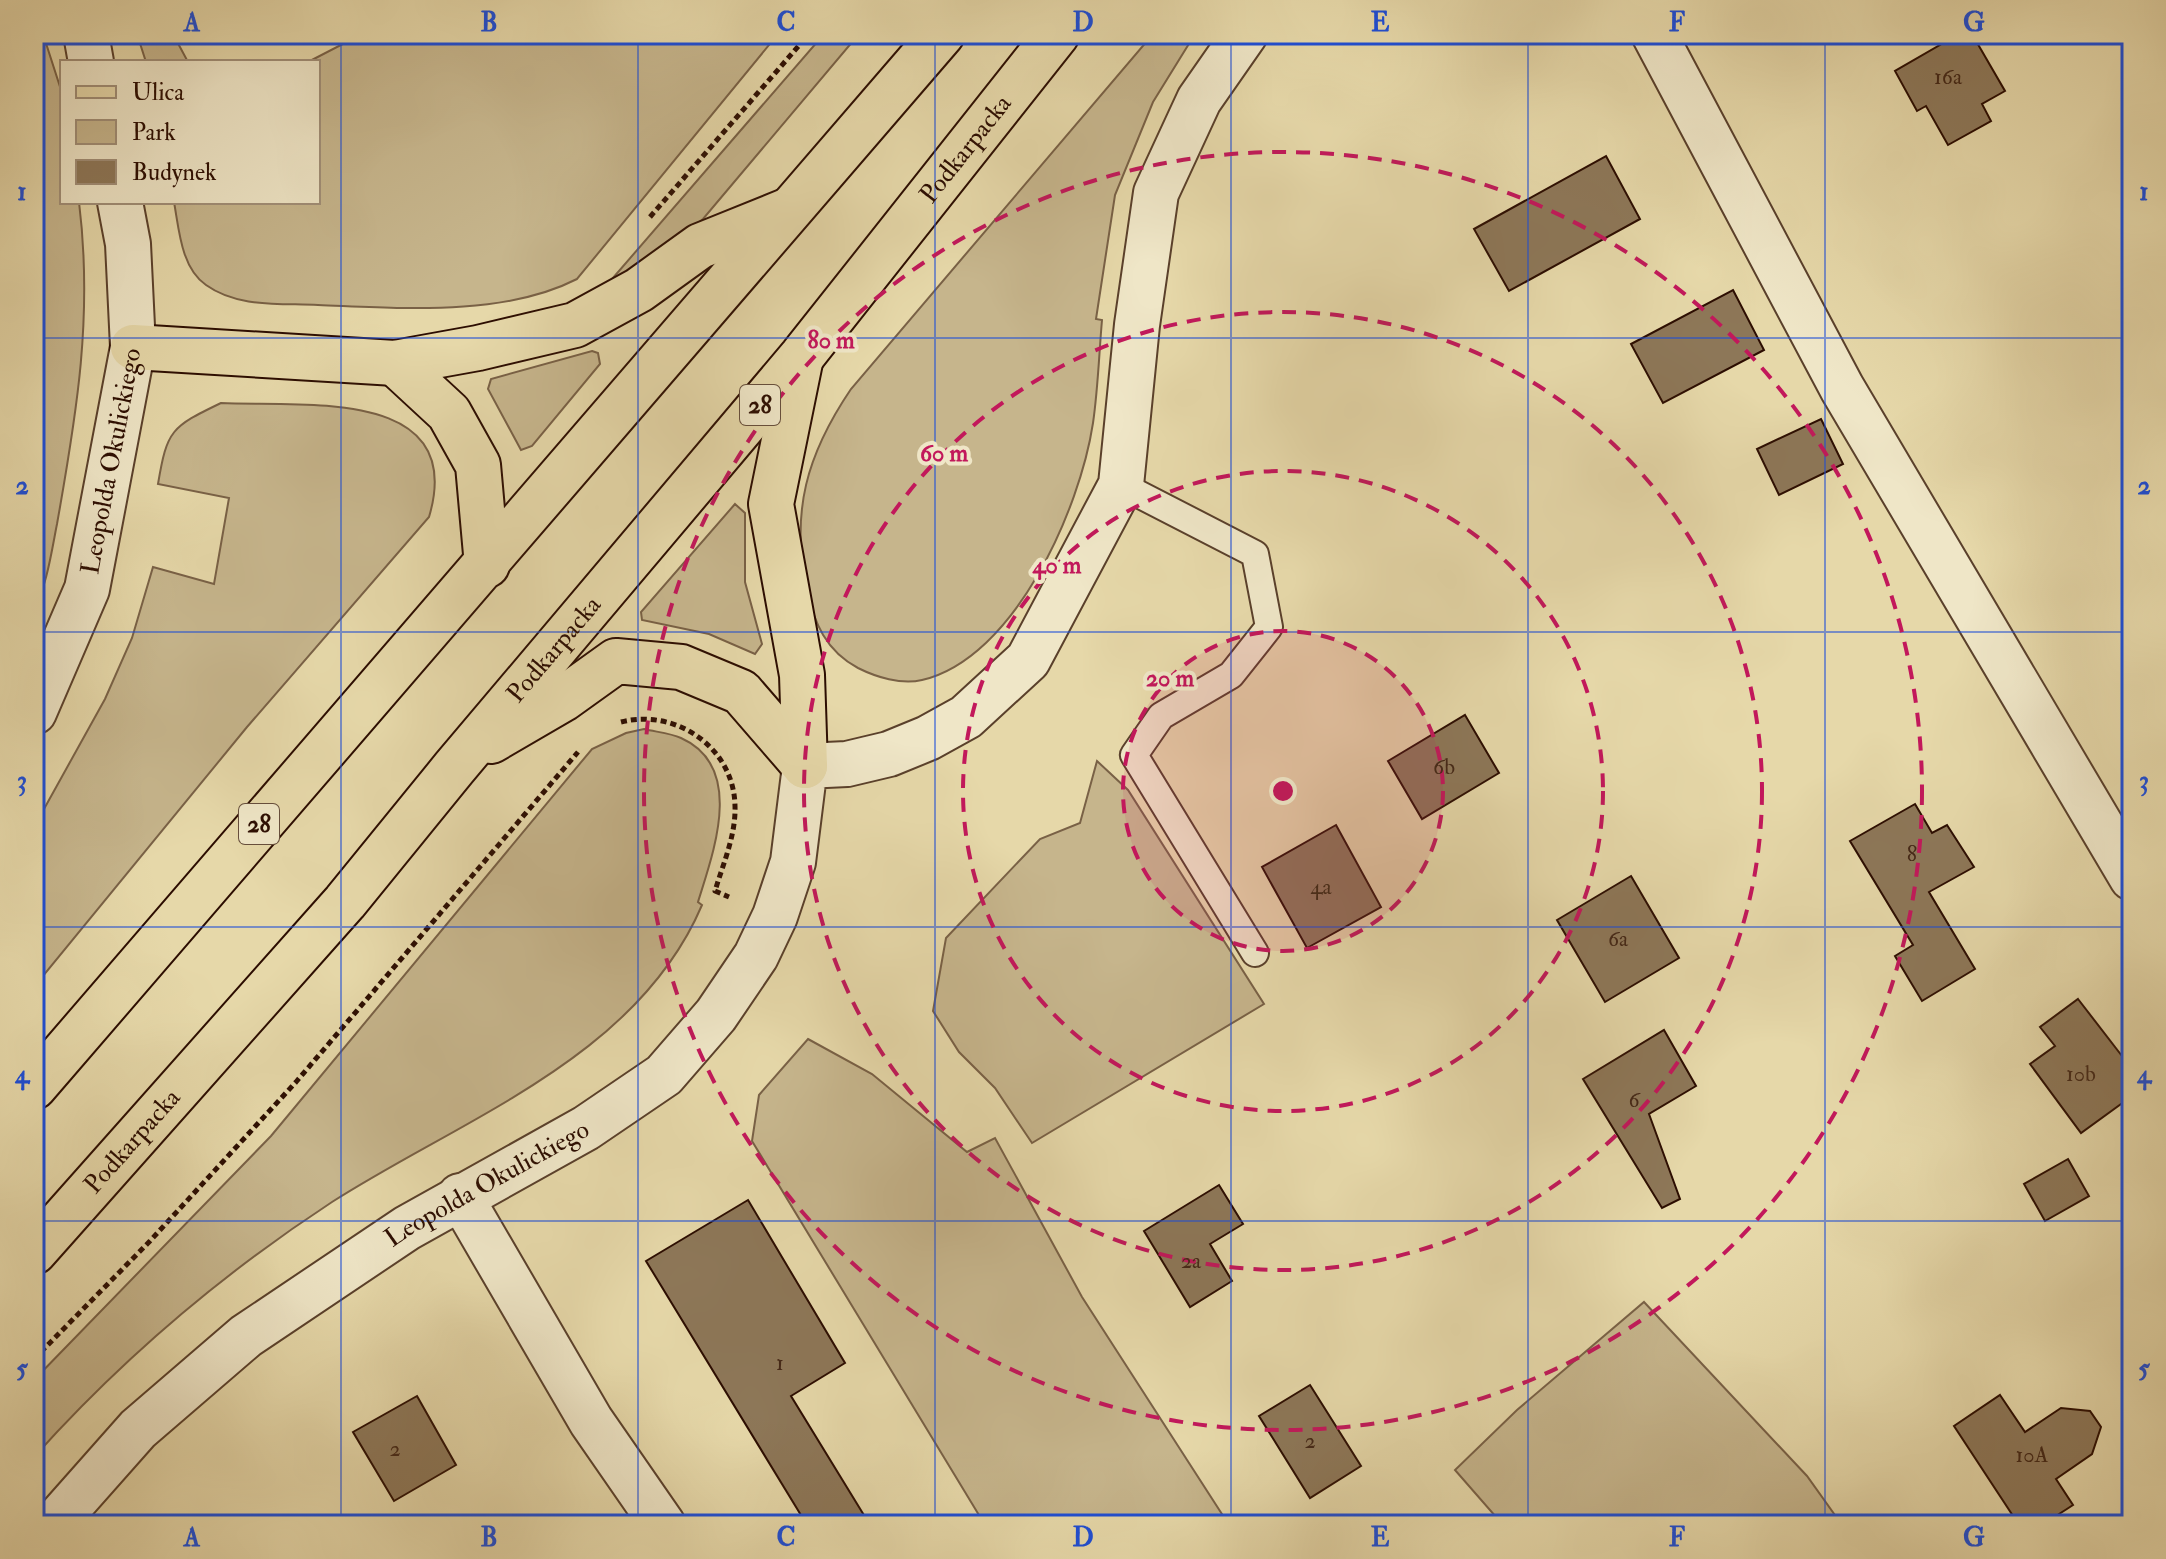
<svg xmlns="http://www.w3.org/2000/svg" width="2166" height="1559" viewBox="0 0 2166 1559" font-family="'IM FELL Double Pica',serif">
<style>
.green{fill:#c6b58c;stroke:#796146;stroke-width:2}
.building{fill:#8d7758;stroke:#2c0d01;stroke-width:2}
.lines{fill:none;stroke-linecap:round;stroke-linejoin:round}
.lane-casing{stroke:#5a402b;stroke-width:30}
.street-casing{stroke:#5a402b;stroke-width:48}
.primary-casing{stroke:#2c0d01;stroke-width:48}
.path{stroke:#2c0d01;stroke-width:5;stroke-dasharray:6 4;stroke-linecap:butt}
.lane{stroke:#efe6c7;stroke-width:26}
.street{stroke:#efe6c7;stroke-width:44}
.primary{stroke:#e6d8a9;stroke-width:44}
.grid{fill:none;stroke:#1d4ed8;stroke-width:2;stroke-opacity:0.55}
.ring{fill:none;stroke:#c2185b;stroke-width:4;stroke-dasharray:14 10}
.labels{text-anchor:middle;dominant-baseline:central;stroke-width:8;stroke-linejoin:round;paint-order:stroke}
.number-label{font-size:22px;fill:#442817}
.shield{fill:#efe6c7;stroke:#664e3c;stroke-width:2}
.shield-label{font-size:24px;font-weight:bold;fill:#2c0d01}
.street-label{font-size:26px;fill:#2c0d01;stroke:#efe6c7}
.centre{fill:#c2185b;stroke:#efe6c7;stroke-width:4}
.ring-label{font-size:24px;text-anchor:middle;font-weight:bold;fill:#c2185b;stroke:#efe6c7;stroke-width:8;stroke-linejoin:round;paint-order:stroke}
.neatline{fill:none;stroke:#1d4ed8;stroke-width:3}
.grid-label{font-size:26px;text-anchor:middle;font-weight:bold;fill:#1d4ed8}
</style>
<rect width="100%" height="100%" fill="#e6d8a9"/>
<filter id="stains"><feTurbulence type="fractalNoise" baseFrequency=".0025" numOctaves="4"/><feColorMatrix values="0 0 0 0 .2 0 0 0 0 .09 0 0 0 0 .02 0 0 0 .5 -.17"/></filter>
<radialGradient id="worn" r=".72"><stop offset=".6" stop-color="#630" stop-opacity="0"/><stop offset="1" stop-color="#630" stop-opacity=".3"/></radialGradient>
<g class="green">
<path d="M34 34H43L62 93V202H79C93 315 77 412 57 524 53 543 46 593 34 605Z"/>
<path d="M137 34H173L188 62H146Z"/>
<path d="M362 34H778L577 279C503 317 399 308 318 305 281 303 238 308 206 285 181 268 179 229 174 202H318V62H308Z"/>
<path d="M824 34H859L703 219 664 250 606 286Z"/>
<path d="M1153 34H1195L1153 102 1115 195 1096 319 1102 320C1099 354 1098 389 1093 423 1080 509 1015 658 922 680 901 685 876 677 858 668 826 651 814 623 807 590 790 512 807 454 851 389Z"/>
<path d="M592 351 598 353 600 364 532 446 521 450 488 389 491 379Z"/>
<path d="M221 403C301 407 468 386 429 517L247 727 34 987V827L105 699 132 638 153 567 214 584 229 498 158 484C167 430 171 427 221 403Z"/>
<path d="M735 504 745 513V582L762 644 755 654 709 634 642 620 641 612Z"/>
<path d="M644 729C656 732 670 733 681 738 746 767 713 853 698 902L702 905C637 1058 463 1118 332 1202 222 1274 122 1359 34 1457V1380L271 1136 592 749 626 733Z"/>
<path d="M1097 761 1128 790 1264 1004 1032 1143 995 1088 959 1052 933 1011 946 938 1040 839 1080 823Z"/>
<path d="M808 1039 872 1074 967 1152 995 1138 1082 1297 1229 1525H985L752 1141 759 1095Z"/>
<path d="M1644 1302 1807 1476 1842 1525H1503L1455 1470 1517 1410Z"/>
</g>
<g class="building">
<path d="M1959 34H1972L2005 91 1982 104 1991 121 1948 145 1926 106 1917 111 1895 71Z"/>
<path d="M1606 156 1640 219 1509 291 1474 229Z"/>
<path d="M1733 290 1764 350 1663 403 1631 344Z"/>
<path d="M1821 419 1843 464 1779 495 1757 449Z"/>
<path d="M1465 715 1499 773 1422 819 1388 761Z"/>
<path d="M1915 804 1932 833 1947 825 1974 867 1929 892 1975 969 1922 1001 1895 956 1913 945 1850 841Z"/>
<path d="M1336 825 1381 907 1307 948 1262 867Z"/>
<path d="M1631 876 1679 958 1605 1002 1557 920Z"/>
<path d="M2078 999 2132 1069V1096L2081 1133 2030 1064 2055 1046 2040 1027Z"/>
<path d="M1664 1030 1696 1086 1649 1114 1680 1199 1662 1208 1583 1079Z"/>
<path d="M2068 1159 2089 1196 2045 1221 2024 1184Z"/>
<path d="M1219 1185 1243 1224 1210 1244 1232 1281 1190 1307 1144 1231Z"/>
<path d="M748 1200 845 1363 791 1396 870 1525H807L646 1261Z"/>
<path d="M1310 1385 1361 1466 1310 1498 1259 1416Z"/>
<path d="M2000 1395 2025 1432 2061 1408 2090 1411 2101 1427 2092 1454 2056 1479 2073 1505 2042 1525H2019L1954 1426Z"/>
<path d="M417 1396 456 1465 394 1501 353 1432Z"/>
</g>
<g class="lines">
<defs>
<path id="lane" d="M1121 485 1255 554 1269 627 1231 675 1161 716 1134 755 1255 953"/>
<g id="street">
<path d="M86 34 91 62"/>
<path d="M1654 34 1842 388 2132 878"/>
<path id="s1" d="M34 712 87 589 133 347 128 244 120 202"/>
<path d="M460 1196 591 1421 663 1525"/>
<path id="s2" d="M53 1525 138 1429 246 1336 407 1228 586 1128 664 1075 716 1015 756 956 775 916 793 862 805 766 847 764 889 754 928 738 966 717 1028 660 1121 485 1137 325 1156 193 1199 100 1245 34"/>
</g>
<g id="primary">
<path d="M133 347 395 363 478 348 575 325 639 290 700 246 789 210"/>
<path d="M800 362 771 504 802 675 805 766"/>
<path d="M395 363 449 413 478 465 487 565"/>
<path d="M491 741 563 699 616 661 681 667 741 692 805 766"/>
<path d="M34 1087 942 34"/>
<path id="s3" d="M34 1252 345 902 454 768 802 356 1057 34"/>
</g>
</defs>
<use href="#lane" class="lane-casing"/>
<use href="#street" class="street-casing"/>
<use href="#primary" class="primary-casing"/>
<g class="path">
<path d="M650 217 809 34"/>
<path d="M621 722C675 708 734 747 735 806 736 835 723 864 715 891L729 897"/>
<path d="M34 1359 150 1241 296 1082 578 752"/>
</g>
<use href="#lane" class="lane"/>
<use href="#street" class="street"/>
<use href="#primary" class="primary"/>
</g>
<path class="grid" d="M341 34V1525M638 34V1525M935 34V1525M1231 34V1525M1528 34V1525M1825 34V1525M34 338H2132M34 632H2132M34 927H2132M34 1221H2132"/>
<circle cx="1283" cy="791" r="160" fill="#c2185b" fill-opacity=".12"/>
<g class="ring">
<circle cx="1283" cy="791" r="160"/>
<circle cx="1283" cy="791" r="320"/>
<circle cx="1283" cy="791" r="479"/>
<circle cx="1283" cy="791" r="639"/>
</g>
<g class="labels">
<g class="number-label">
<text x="1948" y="77">16a</text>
<text x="1444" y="767">6b</text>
<text x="1912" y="854">8</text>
<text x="1321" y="887">4a</text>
<text x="1618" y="939">6a</text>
<text x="2081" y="1074">10b</text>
<text x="1634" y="1100">6</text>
<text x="1191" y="1261">2a</text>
<text x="780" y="1363">1</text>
<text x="1310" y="1441">2</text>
<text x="395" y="1449">2</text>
<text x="2032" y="1455">10A</text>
</g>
<g class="shield">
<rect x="740" y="385" width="40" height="40" rx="6"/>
<rect x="239" y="804" width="40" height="40" rx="6"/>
</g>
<g class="shield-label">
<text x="760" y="405">28</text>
<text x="259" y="824">28</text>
</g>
<g class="street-label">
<text stroke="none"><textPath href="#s3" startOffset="1444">Podkarpacka</textPath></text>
<text stroke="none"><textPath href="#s1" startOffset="264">Leopolda Okulickiego</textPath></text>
<text stroke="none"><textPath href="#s3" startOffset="796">Podkarpacka</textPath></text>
<text stroke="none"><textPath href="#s3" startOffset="148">Podkarpacka</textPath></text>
<text stroke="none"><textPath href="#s2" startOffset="556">Leopolda Okulickiego</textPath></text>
</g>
</g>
<circle cx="1283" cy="791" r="12" class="centre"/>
<g class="ring-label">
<text x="831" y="348">80 m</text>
<text x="944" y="461">60 m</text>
<text x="1057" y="573">40 m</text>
<text x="1170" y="686">20 m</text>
</g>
<rect width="2166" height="1559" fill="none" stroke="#e6d8a9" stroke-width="88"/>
<rect x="60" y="60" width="260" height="144" fill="#efe6c7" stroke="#a18f78" stroke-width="2"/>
<rect x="76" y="86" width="40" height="12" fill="#e6d8a9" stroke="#a18f78" stroke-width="2"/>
<text x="132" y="100" font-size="24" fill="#2c0d01">Ulica</text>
<rect x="76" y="120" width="40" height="24" fill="#c6b58c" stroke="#a18f78" stroke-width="2"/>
<text x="132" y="140" font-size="24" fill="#2c0d01">Park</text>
<rect x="76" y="160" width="40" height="24" fill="#8d7758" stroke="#a18f78" stroke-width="2"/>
<text x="132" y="180" font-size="24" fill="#2c0d01">Budynek</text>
<rect x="44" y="44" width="2078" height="1471" class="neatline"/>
<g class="grid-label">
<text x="192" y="31">A</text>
<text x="489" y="31">B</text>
<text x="786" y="31">C</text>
<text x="1083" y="31">D</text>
<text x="1380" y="31">E</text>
<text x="1677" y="31">F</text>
<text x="1974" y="31">G</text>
<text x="22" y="200">1</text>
<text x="2144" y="200">1</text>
<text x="22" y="494">2</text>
<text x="2144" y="494">2</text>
<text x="22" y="789">3</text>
<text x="2144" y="789">3</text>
<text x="22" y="1083">4</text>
<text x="2144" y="1083">4</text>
<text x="22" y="1377">5</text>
<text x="2144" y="1377">5</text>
<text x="192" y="1546">A</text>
<text x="489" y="1546">B</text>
<text x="786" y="1546">C</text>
<text x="1083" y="1546">D</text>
<text x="1380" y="1546">E</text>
<text x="1677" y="1546">F</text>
<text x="1974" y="1546">G</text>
</g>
<rect width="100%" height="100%" filter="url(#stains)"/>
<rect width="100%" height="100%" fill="url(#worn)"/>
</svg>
